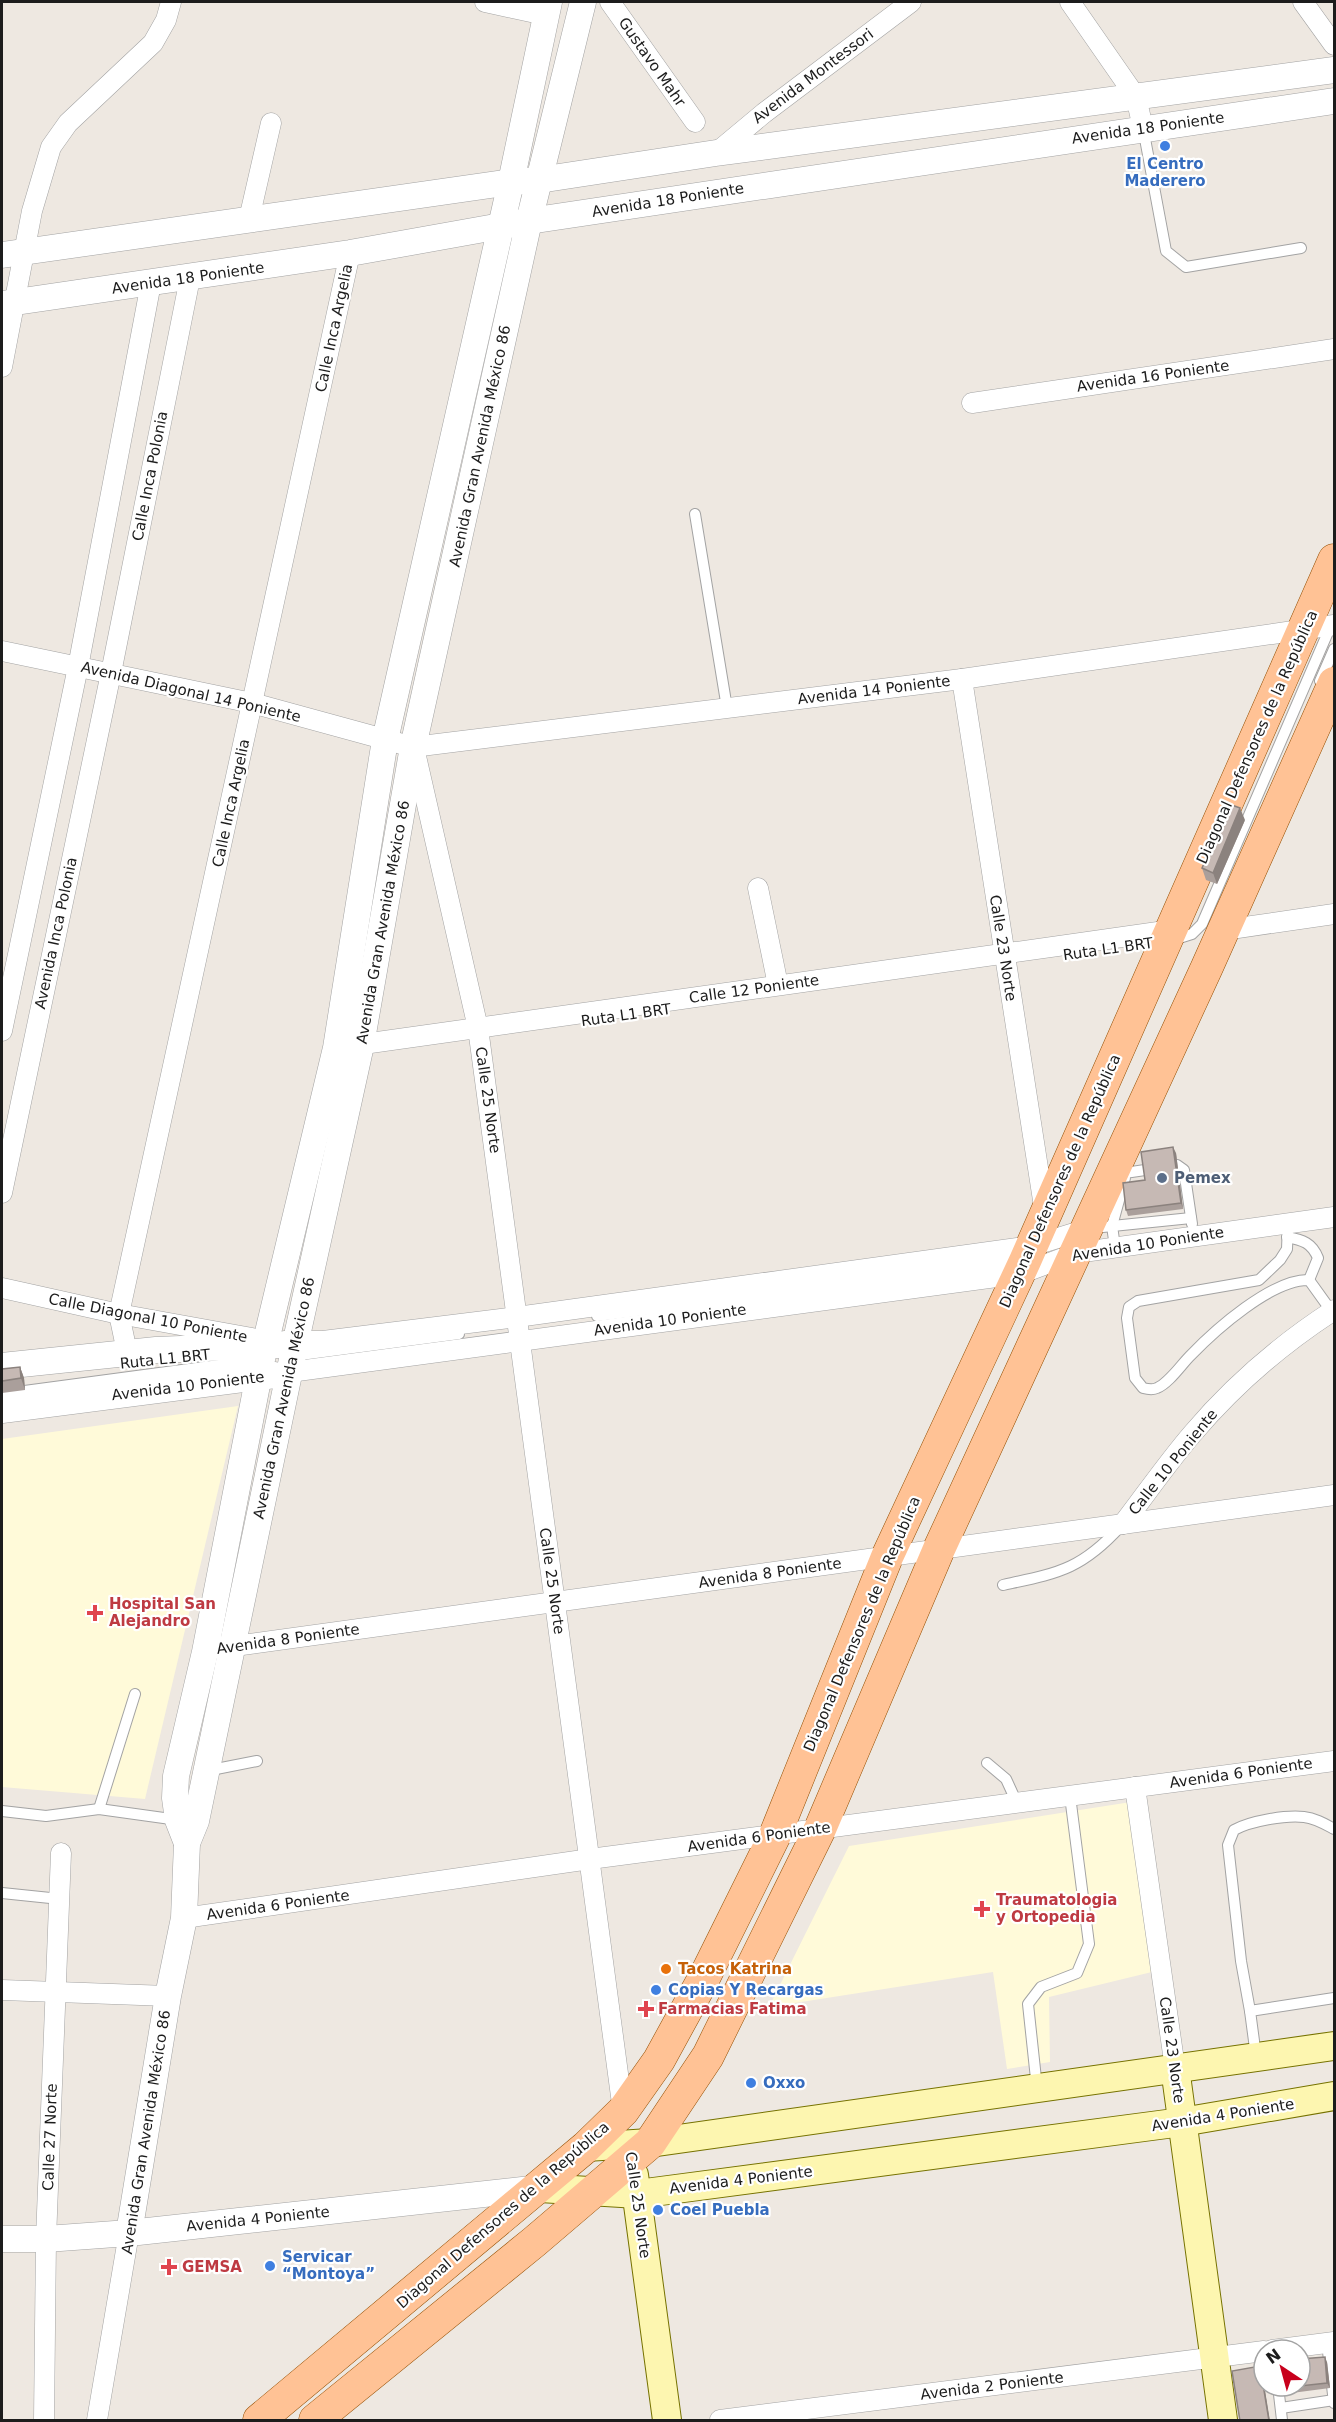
<svg xmlns="http://www.w3.org/2000/svg" width="1336" height="2422" viewBox="0 0 1336 2422" font-family="'DejaVu Sans',sans-serif">
<style>
.education{fill:#fffad9}
.lines{fill:none;stroke-linecap:round;stroke-linejoin:round}
.service-casing{stroke:#a3a3a3;stroke-width:12}
.minor-casing{stroke:#a3a3a3;stroke-width:21}
.tertiary-casing{stroke:#a3a3a3;stroke-width:27}
.secondary-casing{stroke:#767200;stroke-width:30}
.primary-casing{stroke:#944e00;stroke-width:33}
.service{stroke:#fff;stroke-width:10}
.minor{stroke:#fff;stroke-width:20}
.tertiary{stroke:#fff;stroke-width:26}
.secondary{stroke:#fdf6b0;stroke-width:28}
.primary{stroke:#ffc295;stroke-width:32}
.wall{fill:#aa9f9b}
.shaded-wall{fill:#8b827e}
.building{fill:#c6b9b4;stroke:#8b827e;stroke-width:1.5}
.shop-dot{fill:#3f7fe0;stroke:#fff;stroke-width:2}
.service-dot{fill:#5c6f8a;stroke:#fff;stroke-width:2}
.health-dot{fill:#e0444e;stroke:#fff;stroke-width:2}
.food-dot{fill:#e8710a;stroke:#fff;stroke-width:2}
.labels{text-anchor:middle;dominant-baseline:central;stroke-width:4.5;stroke-linejoin:round;paint-order:stroke}
.street-label{font-size:15px;fill:#1c1c1c;stroke:#fff}
.shop-label{font-size:15px;font-weight:bold;fill:#366cbe;stroke:#fff;text-anchor:start}
.service-label{font-size:15px;font-weight:bold;fill:#4e5e75;stroke:#fff;text-anchor:start}
.health-label{font-size:15px;font-weight:bold;fill:#be3a42;stroke:#fff;text-anchor:start}
.food-label{font-size:15px;font-weight:bold;fill:#c56008;stroke:#fff;text-anchor:start}
</style>
<rect width="100%" height="100%" fill="#eee8e1"/>
<g class="education">
<path d="M238 1406 145 1799 2 1787V1439Z"/>
<path d="M1131 1802 1156 1971 1049 1997 1050 2062 1007 2069 993 1972 769 2007 849 1846Z"/>
</g>
<g class="lines">
<defs>
<g id="service">
<path d="M1143 128 1166 251 1186 267 1301 248"/>
<path d="M695 514 727 708"/>
<path d="M1320 681 1334 649"/>
<path d="M1173 940 1192 934 1202 924 1332 623"/>
<path d="M1177 1165 1184 1170 1192 1224"/>
<path d="M1118 1174 1145 1170"/>
<path d="M1288 1224 1287 1249 1280 1260 1259 1280 1138 1301 1129 1307 1127 1318 1135 1378 1143 1388C1147 1389 1153 1390 1157 1388 1169 1383 1181 1365 1190 1356 1215 1330 1272 1279 1309 1280L1332 1312"/>
<path d="M1093 1228 1191 1218"/>
<path d="M1287 1237C1303 1240 1312 1243 1318 1258L1309 1280"/>
<path d="M1115 1247 1112 1226 1125 1178"/>
<path d="M597 1316 1019 1262"/>
<path d="M293 1356 459 1334"/>
<path d="M2 1394 263 1359"/>
<path d="M1003 1585C1058 1573 1081 1570 1121 1526"/>
<path d="M987 1763 1006 1779 1017 1803"/>
<path d="M206 1771 257 1761"/>
<path d="M99 1809 135 1694"/>
<path d="M2 1811 46 1816 99 1809 178 1820"/>
<path d="M1334 1829C1325 1824 1315 1818 1304 1817 1285 1815 1250 1821 1234 1830L1228 1845 1241 1961 1250 2011 1334 1998"/>
<path d="M2 1893 60 1899"/>
<path d="M1250 2011 1256 2056"/>
<path d="M1037 2088 1028 2004 1041 1987 1077 1973 1089 1944 1070 1796"/>
<path d="M1327 2343 1334 2403"/>
<path d="M1278 2386 1282 2420"/>
<path d="M1281 2408 1334 2400"/>
</g>
<g id="minor">
<path d="M485 2 545 15"/>
<path d="M610 2 695 122"/>
<path d="M1070 2 1136 97 1143 128"/>
<path d="M1303 2 1334 45"/>
<path d="M716 153 764 113 911 2"/>
<path d="M249 219 271 123"/>
<path d="M2 367 32 211 51 147 68 123 153 43 166 20 171 2"/>
<path d="M972 403 1334 349"/>
<path d="M2 651 252 703 413 747 962 679 1334 625"/>
<path d="M962 679 1045 1213"/>
<path d="M415 752 478 1028 623 2111"/>
<path d="M758 888 778 985"/>
<path d="M1224 930 1334 914"/>
<path d="M2 1031 78 667 151 283"/>
<path d="M349 1046 1172 930"/>
<path d="M2 1193 111 673 190 278"/>
<path d="M2 1288 119 1314 252 1338"/>
<path d="M284 1341H323L517 1317 1032 1246 1087 1229"/>
<path d="M127 1352 119 1314 350 253"/>
<path d="M290 1372 1020 1274 1076 1253 1334 1217"/>
<path d="M1123 1524C1146 1494 1168 1462 1193 1433 1233 1386 1283 1343 1334 1310"/>
<path d="M220 1648 1334 1495"/>
<path d="M1135 1787 1175 2068"/>
<path d="M184 1918 590 1859 1334 1761"/>
<path d="M2 1990 168 1996"/>
<path d="M1272 2350 1334 2342"/>
<path d="M44 2420 46 2239 61 1853"/>
<path d="M97 2420 129 2233"/>
<path d="M720 2420 1264 2351"/>
</g>
<g id="tertiary">
<path d="M2 255 511 182 539 180 716 153 1334 70"/>
<path d="M2 304 350 253 529 221 1334 101"/>
<path d="M2 1366 156 1350 280 1345"/>
<path d="M2 1410 275 1375"/>
<path d="M187 1843 178 1820 175 1798 176 1776 205 1652 264 1349 336 1048 385 740 511 182 549 2"/>
<path d="M129 2233 168 1996 184 1918 187 1843 196 1821 295 1345 361 1045 413 747 529 221 583 2"/>
<path d="M2 2239H46L129 2233 540 2188"/>
</g>
<g id="secondary">
<path d="M1175 2068 1223 2420"/>
<path d="M586 2147 650 2143 1334 2046"/>
<path d="M634 2175 667 2420"/>
<path d="M540 2188 638 2194 1182 2122 1334 2096"/>
</g>
<g id="primary">
<path d="M259 2420 586 2147 623 2111 659 2060 705 1976 775 1835 887 1557 1025 1261 1334 560"/>
<path d="M315 2420 534 2242 650 2143 708 2056 820 1829 939 1549 1207 967 1334 683"/>
</g>
</defs>
<use href="#service" class="service-casing"/>
<use href="#minor" class="minor-casing"/>
<use href="#tertiary" class="tertiary-casing"/>
<use href="#secondary" class="secondary-casing"/>
<use href="#primary" class="primary-casing"/>
<use href="#service" class="service"/>
<use href="#minor" class="minor"/>
<use href="#tertiary" class="tertiary"/>
<use href="#secondary" class="secondary"/>
<use href="#primary" class="primary"/>
</g>
<g class="wall">
<path d="M1245 820 1217 884 1206 880 1202 868Z"/>
<path d="M1176 1153 1183 1209 1128 1216 1126 1210 1145 1180Z"/>
<path d="M20 1367 24 1378 25 1390 2 1393V1369Z"/>
<path d="M1327 2362 1330 2388 1284 2394 1282 2388Z"/>
</g>
<g class="shaded-wall">
<path d="M1240 808 1245 820 1217 884 1213 873Z"/>
<path d="M1173 1147 1176 1153 1183 1209 1181 1203Z"/>
<path d="M20 1367 24 1378 25 1390 21 1378Z"/>
<path d="M1325 2357 1327 2362 1330 2388 1327 2383Z"/>
<path d="M1260 2366 1262 2372 1270 2421H1269Z"/>
</g>
<g class="building">
<path d="M1229 804 1240 808 1213 873 1202 868Z"/>
<path d="M1173 1147 1181 1203 1126 1210 1123 1183 1145 1180 1141 1152Z"/>
<path d="M20 1367 21 1378 2 1381V1369Z"/>
<path d="M1325 2357 1327 2383 1300 2386V2359Z"/>
<path d="M1260 2366 1269 2421H1240L1232 2371Z"/>
<path d="M1282 2386H1299L1282 2388Z"/>
</g>
<g class="shop-dot">
<circle cx="1165" cy="146" r="6"/>
<circle cx="656" cy="1990" r="6"/>
<circle cx="751" cy="2083" r="6"/>
<circle cx="658" cy="2210" r="6"/>
<circle cx="270" cy="2266" r="6"/>
</g>
<circle class="service-dot" cx="1162" cy="1178" r="6"/>
<g class="health-dot">
<path d="M92 1604h6v6h6v6h-6v6h-6v-6h-6v-6h6z"/>
<path d="M979 1900h6v6h6v6h-6v6h-6v-6h-6v-6h6z"/>
<path d="M643 2000h6v6h6v6h-6v6h-6v-6h-6v-6h6z"/>
<path d="M166 2258h6v6h6v6h-6v6h-6v-6h-6v-6h6z"/>
</g>
<circle class="food-dot" cx="666" cy="1969" r="6"/>
<g class="labels">
<g class="street-label">
<text transform="translate(652 62) rotate(55)">Gustavo Mahr</text>
<text transform="translate(813 76) rotate(-37)">Avenida Montessori</text>
<text transform="translate(1148 128) rotate(-8)">Avenida 18 Poniente</text>
<text transform="translate(668 200) rotate(-9)">Avenida 18 Poniente</text>
<text transform="translate(188 278) rotate(-8)">Avenida 18 Poniente</text>
<text transform="translate(334 328) rotate(-78)">Calle Inca Argelia</text>
<text transform="translate(1153 376) rotate(-8)">Avenida 16 Poniente</text>
<text transform="translate(480 446) rotate(-78)">Avenida Gran Avenida México 86</text>
<text transform="translate(150 476) rotate(-79)">Calle Inca Polonia</text>
<text transform="translate(874 690) rotate(-7)">Avenida 14 Poniente</text>
<text transform="translate(191 692) rotate(13)">Avenida Diagonal 14 Poniente</text>
<text transform="translate(1257 737) rotate(-66)">Diagonal Defensores de la República</text>
<text transform="translate(231 803) rotate(-78)">Calle Inca Argelia</text>
<text transform="translate(383 922) rotate(-80)">Avenida Gran Avenida México 86</text>
<text transform="translate(56 933) rotate(-78)">Avenida Inca Polonia</text>
<text transform="translate(1003 948) rotate(81)">Calle 23 Norte</text>
<text transform="translate(1108 949) rotate(-8)">Ruta L1 BRT</text>
<text transform="translate(754 989) rotate(-8)">Calle 12 Poniente</text>
<text transform="translate(626 1015) rotate(-8)">Ruta L1 BRT</text>
<text transform="translate(488 1100) rotate(82)">Calle 25 Norte</text>
<text transform="translate(1060 1181) rotate(-66)">Diagonal Defensores de la República</text>
<text transform="translate(1148 1244) rotate(-9)">Avenida 10 Poniente</text>
<text transform="translate(148 1318) rotate(11)">Calle Diagonal 10 Poniente</text>
<text transform="translate(670 1320) rotate(-8)">Avenida 10 Poniente</text>
<text transform="translate(165 1359) rotate(-6)">Ruta L1 BRT</text>
<text transform="translate(188 1386) rotate(-7)">Avenida 10 Poniente</text>
<text transform="translate(284 1398) rotate(-78)">Avenida Gran Avenida México 86</text>
<text transform="translate(1173 1462) rotate(-51)">Calle 10 Poniente</text>
<text transform="translate(770 1573) rotate(-8)">Avenida 8 Poniente</text>
<text transform="translate(552 1581) rotate(82)">Calle 25 Norte</text>
<text transform="translate(862 1624) rotate(-67)">Diagonal Defensores de la República</text>
<text transform="translate(288 1639) rotate(-8)">Avenida 8 Poniente</text>
<text transform="translate(1241 1773) rotate(-8)">Avenida 6 Poniente</text>
<text transform="translate(759 1837) rotate(-8)">Avenida 6 Poniente</text>
<text transform="translate(278 1905) rotate(-8)">Avenida 6 Poniente</text>
<text transform="translate(1172 2050) rotate(82)">Calle 23 Norte</text>
<text transform="translate(1223 2115) rotate(-9)">Avenida 4 Poniente</text>
<text transform="translate(146 2132) rotate(-81)">Avenida Gran Avenida México 86</text>
<text transform="translate(50 2137) rotate(-88)">Calle 27 Norte</text>
<text transform="translate(741 2180) rotate(-7)">Avenida 4 Poniente</text>
<text transform="translate(638 2205) rotate(82)">Calle 25 Norte</text>
<text transform="translate(503 2215) rotate(-41)">Diagonal Defensores de la República</text>
<text transform="translate(258 2219) rotate(-6)">Avenida 4 Poniente</text>
<text transform="translate(992 2386) rotate(-7)">Avenida 2 Poniente</text>
</g>
<g class="shop-label">
<text x="1165" y="164" text-anchor="middle">El Centro<tspan x="1165" dy="17">Maderero</tspan></text>
<text x="668" y="1990">Copias Y Recargas</text>
<text x="763" y="2083">Oxxo</text>
<text x="670" y="2210">Coel Puebla</text>
<text x="282" y="2257">Servicar<tspan x="282" dy="17">“Montoya”</tspan></text>
</g>
<g class="service-label">
<text x="1174" y="1178">Pemex</text>
</g>
<g class="health-label">
<text x="109" y="1604">Hospital San<tspan x="109" dy="17">Alejandro</tspan></text>
<text x="996" y="1900">Traumatologia<tspan x="996" dy="17">y Ortopedia</tspan></text>
<text x="658" y="2009">Farmacias Fatima</text>
<text x="182" y="2267">GEMSA</text>
</g>
<g class="food-label">
<text x="678" y="1969">Tacos Katrina</text>
</g>
</g>
<rect width="1336" height="2422" fill="none" stroke="#1c1c1c" stroke-width="6"/>
<g transform="translate(1282 2368) rotate(324)"><circle r="28" fill="#ffffff" stroke="#a4a4a4" stroke-width="1.5"/>
<path d="M0-4.5L10 22L0 15L-10 22Z" fill="#c8001c"/>
<text y="-9" font-size="16" font-weight="bold" text-anchor="middle" fill="#1c1c1c">N</text>
</g>
</svg>
